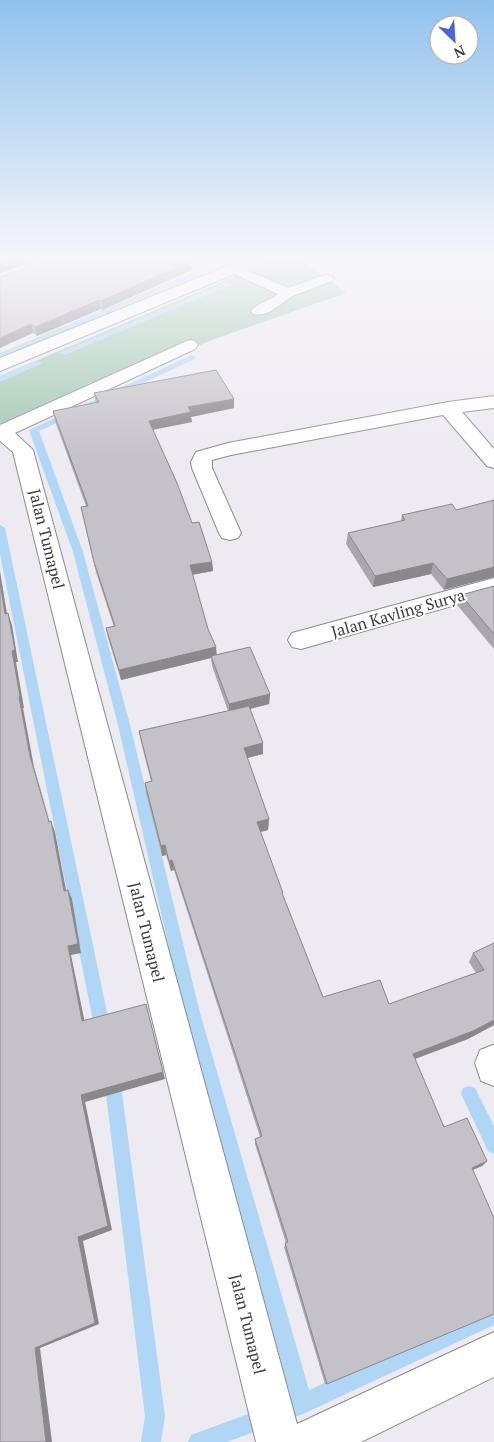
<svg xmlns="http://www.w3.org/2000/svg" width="494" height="1442" viewBox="0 0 494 1442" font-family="'PT Serif',serif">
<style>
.green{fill:#a0c8b0}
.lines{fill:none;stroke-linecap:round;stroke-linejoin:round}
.stream{fill:#afd7f5;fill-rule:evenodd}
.service-casing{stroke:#8d8a91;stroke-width:2}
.minor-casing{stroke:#8d8a91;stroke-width:2}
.service{fill:#fff;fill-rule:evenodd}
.minor{fill:#fff;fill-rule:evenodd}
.wall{fill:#a9a6ad}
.shaded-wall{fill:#8a878d}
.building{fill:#c5c1c9;stroke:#8a878d}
.labels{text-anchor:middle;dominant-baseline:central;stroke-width:4;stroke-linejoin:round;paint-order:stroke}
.street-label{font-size:16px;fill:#3d3c3f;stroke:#fff}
</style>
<rect width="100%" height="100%" fill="#edeaf2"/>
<path class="green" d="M281 257H297L346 293 209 341 0 435V376Z"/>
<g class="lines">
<g class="stream">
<path d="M235 257H245L230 263 226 261Z"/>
<path d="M291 257H300L254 277 247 275Z"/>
<path d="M196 271 203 273 0 358V353Z"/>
<path d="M226 282 233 284 65 355 58 353Z"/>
<path d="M192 355 196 357 195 359 39 431 83 552 129 721 200 1013 309 1390 494 1305V1325L303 1414 227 1442H188L191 1435 291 1398 184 1013 117 721 73 552 29 430Z"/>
<path d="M36 361 43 363 0 382V376Z"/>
<path d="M0 525 5 528 111 1031 109 1037 103 1039 97 1037 95 1031 0 554Z"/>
<path d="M112 1070 118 1072 120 1078 165 1416 161 1442H141L145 1416 104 1078 106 1072Z"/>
<path d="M469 1086 475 1088 494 1126V1154L488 1151 461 1094 463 1088Z"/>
</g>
<defs>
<path id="service" d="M233 264 288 288 327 274 334 278 332 281C320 286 307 290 295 295 281 301 271 318 253 314L251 311C257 303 270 301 278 294L228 271 226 268Z"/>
<g id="minor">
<path d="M249 257H270L268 260 0 371V358Z"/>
<path d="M189 340 195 341 198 345 195 349 15 433 33 450 297 1424 494 1332V1377L361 1442H256L13 452 0 441V425Z"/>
<path d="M494 396V408L462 412 494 449V468L487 466 443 415 231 455 212 460V468L241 533 238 538 230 540 222 538 219 533 192 468 191 462 196 452 228 443 448 402Z"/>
<path d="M494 578V594L301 649 292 647 288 640 292 633Z"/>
<path d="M493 1045H494V1086L481 1081 475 1063 480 1050Z"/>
</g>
</defs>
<use href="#service" class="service-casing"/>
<use href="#minor" class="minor-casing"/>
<use href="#service" class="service"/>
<use href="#minor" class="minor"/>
</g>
<g class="wall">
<path d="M192 270 102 310 101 309 37 336 33 333 0 277Z"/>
<path d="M94 393 234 408 191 417 192 422 153 430 192 523 212 562 213 571 192 575 208 629 216 647V654L270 694 269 704 250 709 263 743V754L247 758 269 819 268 830 260 832 283 893V897L323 997 389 1004 476 973 469 962 473 953 494 943V1025L468 1039 415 1059 444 1127 487 1161 482 1166 473 1170 327 1384H325L284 1247 286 1243 255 1144V1139L260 1137 174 870 171 871 166 855 162 856 146 793 145 783 151 781 141 742 139 731 228 711 212 666 211 658 121 680 108 638 106 628 114 627 96 572 83 517 81 507 86 506 55 421 53 411 96 403Z"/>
<path d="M494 500 444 590 431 574 373 587 346 544 348 533 401 521 402 515 456 510Z"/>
<path d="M494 586V649L458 606 461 595Z"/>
</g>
<g class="shaded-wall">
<path d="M20 257H46L0 273V264Z"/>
<path d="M191 261 192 270 102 310 101 301Z"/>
<path d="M99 300 101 309 37 336 35 327Z"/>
<path d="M31 324 33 333 0 348V338Z"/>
<path d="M234 399V408L191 417 192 422 150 430 149 421 188 407Z"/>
<path d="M212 562 213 571 190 575V565Z"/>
<path d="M433 563 431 574 373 587 375 576Z"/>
<path d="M494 567V577L444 590 447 579Z"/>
<path d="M0 571 9 626 5 614 0 582Z"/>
<path d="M8 613 12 625 18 662H16L24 708H23L34 767 53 832 30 756 19 697 12 651Z"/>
<path d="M216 647 217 657 211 656V658L121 680 119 670Z"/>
<path d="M270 694 269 704 229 714V704Z"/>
<path d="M263 743V754L244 759V748Z"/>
<path d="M269 819 268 830 257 833V822Z"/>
<path d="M51 821 55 832 68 900 64 891Z"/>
<path d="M165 845 166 855 162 856 161 846Z"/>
<path d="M172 860 174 870 171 871 169 861Z"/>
<path d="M68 890 72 899 81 953 71 955 86 1028 82 1021 68 946Z"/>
<path d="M146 1004 165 1079 85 1102 112 1230 83 1241 99 1324 40 1348 52 1442H46L35 1348 78 1237 81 1095Z"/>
<path d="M494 1020V1025L468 1039 409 1061 413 1054Z"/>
<path d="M487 1161 482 1166 467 1172 472 1168Z"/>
</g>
<g class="building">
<path d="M0 257H20L0 264Z"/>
<path d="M59 257H190L191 261 101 301 99 300 35 327 31 324 0 338V277Z"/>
<path d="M216 370 234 399 188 407 191 412 149 421 177 483 192 523 199 522 212 562 190 565 208 629 216 647 119 670 106 628 115 626 94 562 81 507 88 506 53 411 99 402 94 393Z"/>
<path d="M494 500V567L447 579 433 563 375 576 348 533 405 520 402 515 452 504 456 510Z"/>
<path d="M0 582 5 614 8 613 15 650 12 651 20 696 19 697 30 756 49 822 51 821 64 891 68 890 78 944 68 946 82 1021 146 1004 163 1072 81 1095 108 1226 78 1237 95 1323 35 1348 46 1442H0Z"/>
<path d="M494 586V634L461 595Z"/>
<path d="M250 647 270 694 229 704 211 656Z"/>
<path d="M249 706 263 743 244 748 269 819 257 822 283 893H282L323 997 380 980 389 1004 484 970 473 953 494 943V1020L473 1031 413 1054 444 1127 467 1118 487 1161 472 1168 494 1218V1314L327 1384 285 1243 288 1242 255 1139 262 1136 172 860 169 861 165 845 161 846 145 783 152 781 139 731Z"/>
</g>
<linearGradient id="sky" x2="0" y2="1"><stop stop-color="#91c2ed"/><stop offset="0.56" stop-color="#f7f6f9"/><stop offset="1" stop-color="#f7f6f9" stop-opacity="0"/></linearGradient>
<rect width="494" height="459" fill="url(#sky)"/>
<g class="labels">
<g class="street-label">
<text transform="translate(47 539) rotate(76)">Jalan Tumapel</text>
<text transform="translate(398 613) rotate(-16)">Jalan Kavling Surya</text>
<text transform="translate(147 932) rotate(76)">Jalan Tumapel</text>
<text transform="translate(248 1324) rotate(76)">Jalan Tumapel</text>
</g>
</g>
<g transform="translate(454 40) rotate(155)"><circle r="24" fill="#ffffff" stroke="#b1b1b2"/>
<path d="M0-4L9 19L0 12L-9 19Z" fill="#4a65d9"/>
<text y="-8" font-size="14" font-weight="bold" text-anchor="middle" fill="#3d3c3f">N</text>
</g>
</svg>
